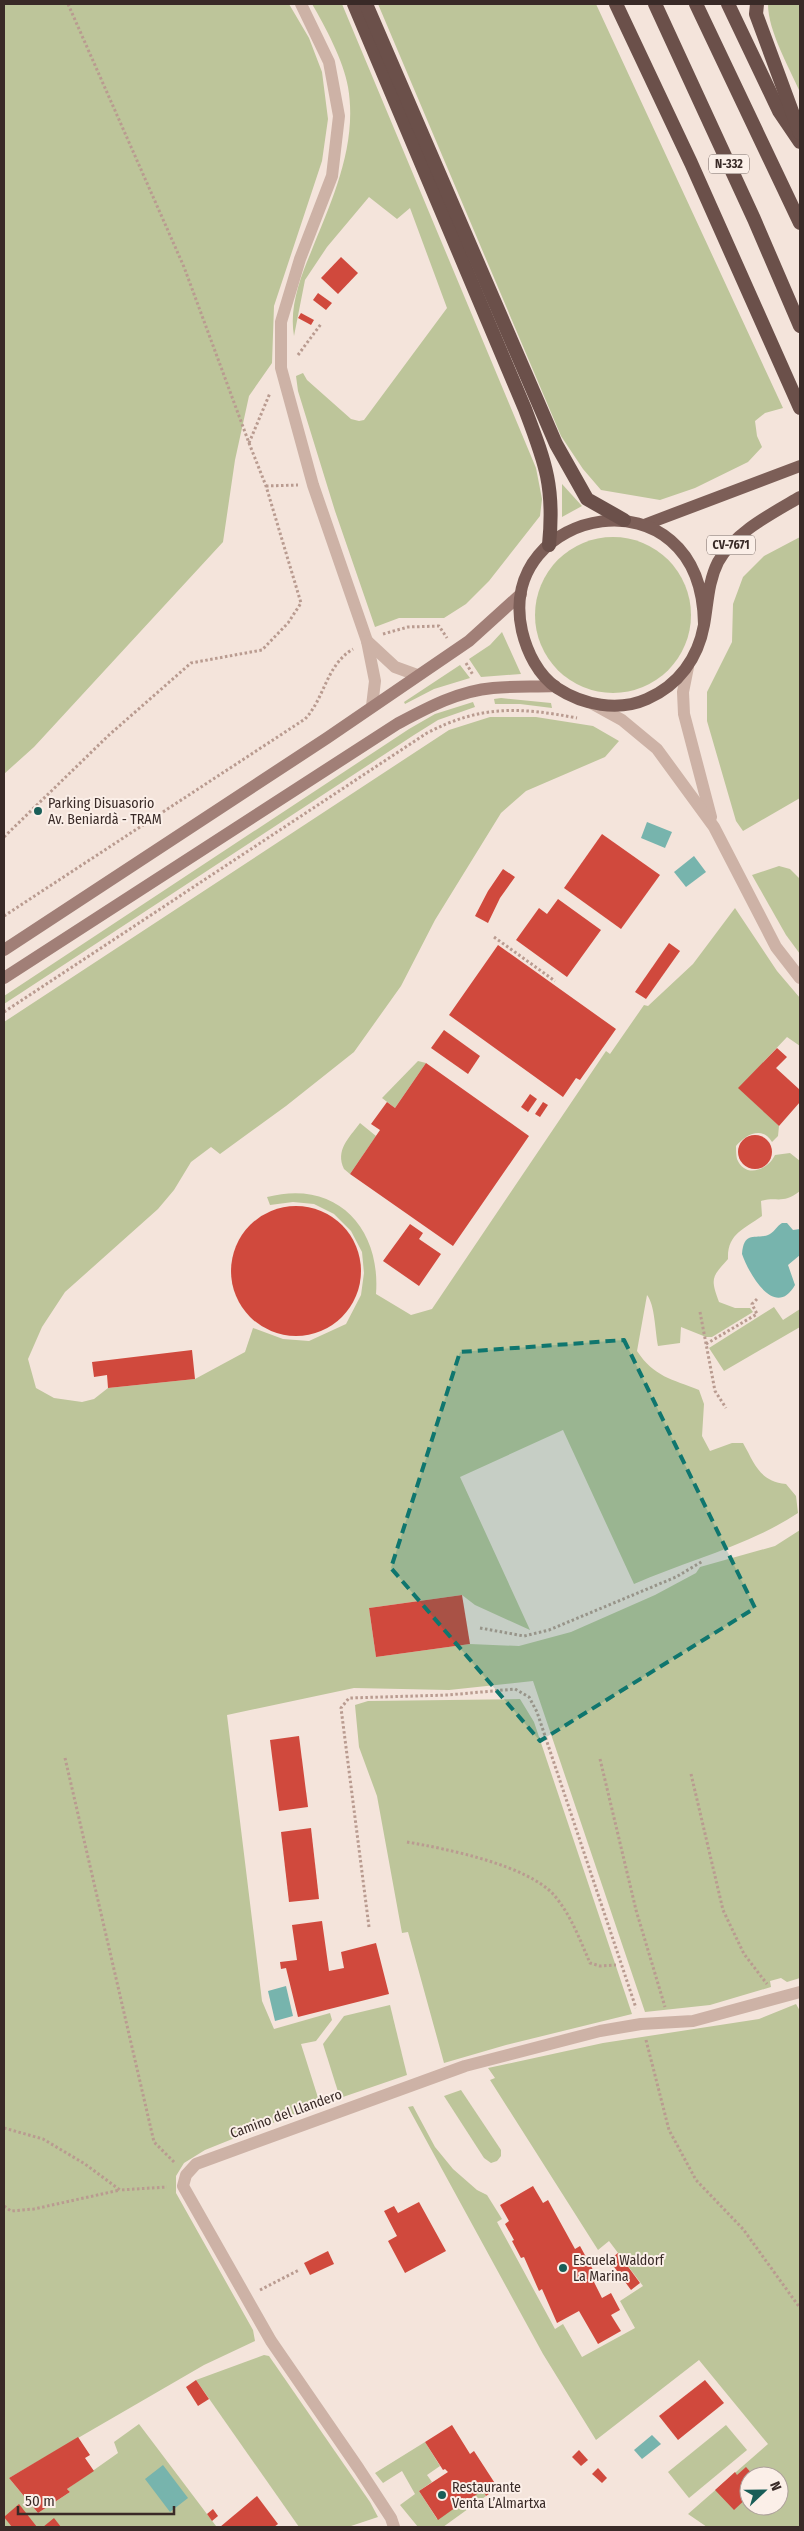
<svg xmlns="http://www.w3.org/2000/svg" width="804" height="2531" viewBox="0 0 804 2531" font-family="'Fira Sans Condensed',sans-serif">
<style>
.green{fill:#bdc59a;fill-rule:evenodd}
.water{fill:#77b4ad}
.building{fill:#d0493d}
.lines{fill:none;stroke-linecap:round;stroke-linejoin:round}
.path{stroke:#b99b90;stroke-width:3;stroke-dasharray:2.5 2.5;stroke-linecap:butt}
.minor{stroke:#cdb2a6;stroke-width:12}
.secondary{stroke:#a17f77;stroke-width:12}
.primary{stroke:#7c5e57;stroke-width:12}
.trunk{stroke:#6b504a;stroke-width:14}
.marked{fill:#0f766e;fill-opacity:0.2;stroke:#0f766e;stroke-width:4;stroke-dasharray:10 6;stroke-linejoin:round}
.poi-dot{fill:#195e58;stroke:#fbefe8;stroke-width:2}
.labels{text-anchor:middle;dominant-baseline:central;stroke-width:4;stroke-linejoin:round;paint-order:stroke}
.shield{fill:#fbefe8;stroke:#736561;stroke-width:1}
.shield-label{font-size:12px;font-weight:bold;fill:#392a27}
.poi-label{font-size:14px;fill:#392a27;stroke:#fbefe8;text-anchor:start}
.street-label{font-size:14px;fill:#392a27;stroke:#fbefe8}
</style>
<rect width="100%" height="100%" fill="#f4e4db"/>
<g class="green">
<path d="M4 4H289L309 38 322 72 328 119 322 161 274 306 272 363 249 396 235 460 223 542 34 747 4 774Z"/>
<path d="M312 4H342L536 468 542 499 540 516 489 581 466 604 444 618H399L375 627 335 511 298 391 296 376 303 373 307 380 351 419 359 421 364 420 447 308 410 208 397 219 369 197 327 247 305 280 294 336C289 308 300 278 311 252 332 200 358 145 348 87 344 62 325 26 312 4Z"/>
<path d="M378 4H596L783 408 765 413 755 421 757 436 762 447 748 462 695 488 660 500 601 490 583 469 561 436Z"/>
<path d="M768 4H800V92C789 67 768 31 768 4Z"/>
<path d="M562 484 582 506 562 517Z"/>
<path d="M800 537V798L743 831 736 821 707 721V692L732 642 733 604 743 577 764 556Z"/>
<circle cx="613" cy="615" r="78"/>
<path d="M502 632 521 674 481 677 469 659 490 645Z"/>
<path d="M460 665 470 678 434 689 405 704 404 702Z"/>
<path d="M501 698 551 703 552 708 520 704H495L494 699Z"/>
<path d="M473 702 475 707 438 720 414 735 4 1004V996L409 729 435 714Z"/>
<path d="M490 717H536L593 726 619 741 605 757 526 791 501 813 435 920 401 986 354 1052 286 1106 220 1154 211 1147 191 1162 174 1190 158 1209 65 1292 42 1327 28 1359 36 1388 54 1398 82 1402 94 1399 108 1388 195 1379 245 1352 253 1328 283 1339 309 1341 346 1324 361 1295 364 1273 362 1252 351 1231 334 1214 314 1204 293 1202 270 1205 267 1197C335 1179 381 1226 376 1294L411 1315 432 1309 606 1051 610 1054 644 1005 648 1006 693 964 735 908 777 971 800 998V1046L787 1037 739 1088 779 1126 778 1136 772 1142C762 1125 745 1135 736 1146 736 1150 736 1155 737 1159 745 1179 768 1170 775 1155L790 1153 800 1161V1191C782 1205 777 1196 761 1201L762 1216C744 1229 727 1234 728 1259 712 1277 710 1278 719 1302L735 1308H750L753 1312 712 1337H706L681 1327 680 1343 658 1346C655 1331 655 1305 647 1295L637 1351C654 1377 672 1379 699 1390L704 1404 702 1436 710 1451 732 1443H743C755 1464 759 1481 786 1484L796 1496 798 1513C748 1546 688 1560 634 1584L563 1430 460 1477 530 1630 475 1605 462 1595 369 1608 376 1657 470 1644 519 1646 571 1632 655 1595 696 1573 700 1567 775 1546 800 1530V1978L787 1982 781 1978 770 1981 771 1987 710 2005 645 2012 533 1681 449 1690 354 1688 227 1715 262 2001 274 2029 330 2013 332 2020 316 2041 301 2044 320 2104 205 2150 184 2163 176 2176V2193L253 2330 255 2341 204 2365 9 2478 38 2513 70 2492 67 2489 118 2453 114 2442 139 2424 216 2526 4 2527V1022L449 730Z"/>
<path d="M779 866 790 869 800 879V954L786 935 752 875Z"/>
<path d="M418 1061 426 1063 395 1108 382 1098Z"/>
<path d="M360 1123 376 1136 350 1174 344 1169C335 1150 349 1138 360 1123Z"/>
<path d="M774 1307 783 1320 800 1309V1327L724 1371 709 1348Z"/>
<path d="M520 1699 534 1722 632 2014 506 2045 444 2063 408 1932 402 1933 377 1796 359 1747 355 1705 368 1701Z"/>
<path d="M796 2004 800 2011V2527H707L688 2514 768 2444 699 2360 596 2440 543 2354 408 2107 413 2106 435 2147 453 2169 477 2190 487 2195 502 2219 497 2222 555 2329 563 2324 582 2357 635 2328 620 2301 643 2286 609 2241 598 2250 490 2080 495 2078 488 2068 603 2043 759 2019ZM749 2476H779V2506H749Z"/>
<path d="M390 2005 407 2075 340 2098 323 2044 344 2016Z"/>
<path d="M461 2090 501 2150V2156L497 2161 491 2163 484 2158 444 2096Z"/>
<path d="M264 2355 269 2356 370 2502 378 2517 348 2527H299L196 2380Z"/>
<path d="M726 2425 747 2450 689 2498 668 2472Z"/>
<path d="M425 2442 440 2466 427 2475 432 2482 419 2491 437 2519 483 2490 486 2496 443 2527H418L400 2505 415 2494 402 2471 383 2483 375 2473Z"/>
</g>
<g class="water">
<path d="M647 822 672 832 665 848 641 838Z"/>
<path d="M694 856 706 872 686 887 674 872Z"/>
<path d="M782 1223H787L793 1230 800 1229V1255L788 1265 795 1285C775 1320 749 1274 742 1254 744 1229 757 1241 770 1234 775 1231 777 1226 782 1223Z"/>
<path d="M286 1986 293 2016 275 2021 268 1991Z"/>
<path d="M652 2435 661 2444 642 2459 634 2450Z"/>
<path d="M163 2465 188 2498 170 2512 145 2479Z"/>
</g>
<g class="building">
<path d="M341 257 358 273 338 294 321 278Z"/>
<path d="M318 293 332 303 326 310 313 300Z"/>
<path d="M301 313 314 320 311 325 298 318Z"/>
<path d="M602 834 660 875 621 929 564 888Z"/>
<path d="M503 869 515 877 500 898 488 923 475 916 488 891Z"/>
<path d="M558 899 601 930 567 977 516 940 539 908 547 914Z"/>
<path d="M669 943 680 951 646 999 635 992Z"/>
<path d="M498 945 616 1029 580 1080 576 1078 563 1097 449 1015Z"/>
<path d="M444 1030 480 1056 468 1074 431 1048Z"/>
<path d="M777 1048 787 1057 776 1068 800 1090V1102L779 1126 738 1088Z"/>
<path d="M426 1063 529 1136 453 1246 350 1174 380 1130 371 1124 387 1102 395 1108Z"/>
<path d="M530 1094 537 1099 528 1112 521 1107Z"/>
<path d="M543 1102 548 1105 540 1117 535 1114Z"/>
<circle cx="755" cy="1152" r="17"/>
<circle cx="296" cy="1271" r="65"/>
<path d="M410 1224 423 1233 419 1239 441 1254 419 1286 383 1261Z"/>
<path d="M192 1350 195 1379 108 1388 107 1375 94 1377 92 1362Z"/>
<path d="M462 1595 470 1644 376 1657 369 1608Z"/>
<path d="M299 1736 308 1807 279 1811 270 1740Z"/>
<path d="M311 1828 319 1899 289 1902 281 1832Z"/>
<path d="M322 1921 329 1971 344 1968 341 1952 376 1943 389 1994 298 2017 286 1968 281 1969 280 1962 297 1960 292 1925Z"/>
<path d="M533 2186 543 2203 548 2200 575 2249 580 2246 598 2279 594 2282 602 2298 611 2293 620 2310 611 2315 621 2331 598 2344 579 2311 557 2323 542 2289 539 2291 524 2257 521 2258 512 2241 514 2240 505 2224 509 2221 500 2205Z"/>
<path d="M419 2202 446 2251 405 2273 388 2241 397 2236 384 2211 394 2206 398 2213Z"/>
<path d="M328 2251 334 2264 310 2275 304 2263Z"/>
<path d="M618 2253 640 2283 631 2290 609 2260Z"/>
<path d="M196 2380 209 2399 198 2406 186 2387Z"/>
<path d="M705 2380 724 2403 678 2440 659 2416Z"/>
<path d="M452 2425 470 2454 474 2451 498 2488 486 2496 483 2490 467 2501 465 2498 457 2503 459 2505 438 2520 419 2491 448 2472 445 2469 443 2470 425 2442Z"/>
<path d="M78 2437 90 2455 85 2458 94 2471 67 2489 70 2492 38 2513 9 2478Z"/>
<path d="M579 2450 588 2460 581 2466 572 2457Z"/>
<path d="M746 2467 753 2475 744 2482 749 2488V2496L734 2510 715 2490 735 2472 737 2475Z"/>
<path d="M598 2468 607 2478 602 2483 592 2474Z"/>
<path d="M257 2496 278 2524 274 2527H220Z"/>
<path d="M19 2504 37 2527H12L4 2517Z"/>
<path d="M213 2509 218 2516 212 2521 207 2514Z"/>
<path d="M54 2518 61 2527H43Z"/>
</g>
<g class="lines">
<g class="path">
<path d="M68 4 184 267 249 443 270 393"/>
<path d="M298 355 321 324"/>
<path d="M266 486 298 485"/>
<path d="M383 634 408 627 439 626 447 638"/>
<path d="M466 663 473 675"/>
<path d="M4 837 109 735 191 663 262 650 288 623 301 603 266 486 249 443"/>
<path d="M4 916 305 719C325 698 326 665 353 649"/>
<path d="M494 937 555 981"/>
<path d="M4 1012 427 733C481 705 519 707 577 718"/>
<path d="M700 1312 715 1391 726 1408"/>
<path d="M706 1344 757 1314 752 1304 757 1299"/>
<path d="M480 1628 524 1636 549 1630 676 1577 703 1561"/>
<path d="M65 1758 154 2142 175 2163"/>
<path d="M600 1759 636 1910 665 2007"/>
<path d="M691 1774 723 1910 744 1954 767 1984"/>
<path d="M407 1842C447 1849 527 1865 554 1895 571 1915 580 1940 590 1963L600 1966 616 1965"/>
<path d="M369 1927 341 1708 349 1698 448 1695 515 1689 529 1697 537 1712 636 2008"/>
<path d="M646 2040 669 2130 696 2180 743 2229 800 2308"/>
<path d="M4 2128 43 2139 85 2164 120 2190 167 2187"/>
<path d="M4 2206 11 2211 34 2209 120 2190"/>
<path d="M260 2290 299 2270"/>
</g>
<g class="minor">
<path d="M301 4 329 62 339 116 332 176 300 259 281 322V368L313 485 367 641 375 681 372 706"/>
<path d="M367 641 395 667 417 675"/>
<path d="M688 667 683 692 684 714 711 817"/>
<path d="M593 704 622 720 657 749 714 827 776 947 800 978"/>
<path d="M394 2527 391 2518 359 2469 271 2341 183 2186 186 2175 196 2164 465 2066 600 2031 641 2024 693 2021 800 1992"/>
</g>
<g class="secondary">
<path d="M4 950 327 738 469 641 521 594"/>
<path d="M4 978 397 724C427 708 458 691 493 688 514 686 534 687 555 686"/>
</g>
<g class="primary">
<path d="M644 525 800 466"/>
<path d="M704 624C702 465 494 507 522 631 527 652 538 675 557 688 583 705 618 712 647 699 679 685 698 658 704 625 708 603 708 582 718 562 735 532 771 514 800 497"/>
</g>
<g class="trunk">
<path d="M354 4 525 409C545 462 555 486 549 545"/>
<path d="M366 4 556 444 587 499 624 520"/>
<path d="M616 4 691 163 800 408"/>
<path d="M655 4 754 219 800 326"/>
<path d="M696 4 800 223"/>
<path d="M728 4 779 111 800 142"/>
<path d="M757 4 756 14 800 133"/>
</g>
</g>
<path class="marked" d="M624 1340 755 1608 540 1741 391 1568 460 1352Z"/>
<g class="poi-dot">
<circle cx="38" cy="811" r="5"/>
<circle cx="563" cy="2268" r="5"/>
<circle cx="442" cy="2495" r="5"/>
</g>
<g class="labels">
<g class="shield">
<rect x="709" y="154.5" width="40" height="19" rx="4"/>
<rect x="707" y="535.5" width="48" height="19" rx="4"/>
</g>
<g class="shield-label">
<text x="729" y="164">N-332</text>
<text x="731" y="545">CV-7671</text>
</g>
<g class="poi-label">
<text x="48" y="803">Parking Disuasorio<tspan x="48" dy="16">Av. Beniardà - TRAM</tspan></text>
<text x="573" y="2260">Escuela Waldorf<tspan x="573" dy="16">La Marina</tspan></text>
<text x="452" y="2487">Restaurante<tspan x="452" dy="16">Venta L’Almartxa</tspan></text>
</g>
<g class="street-label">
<text transform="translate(286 2114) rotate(-20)">Camino del Llandero</text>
</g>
</g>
<rect width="804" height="2531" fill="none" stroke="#392a27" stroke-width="10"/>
<g transform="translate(764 2491) rotate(68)"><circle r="24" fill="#fbefe8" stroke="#ada09b"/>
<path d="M0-4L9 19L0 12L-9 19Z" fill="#195e58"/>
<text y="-8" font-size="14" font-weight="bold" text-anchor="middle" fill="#392a27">N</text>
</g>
<path d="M18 2506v8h156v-8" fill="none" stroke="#392a27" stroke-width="2.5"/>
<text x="25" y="2506" font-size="15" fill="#392a27" stroke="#fbefe8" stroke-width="4" paint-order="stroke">50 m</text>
</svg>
